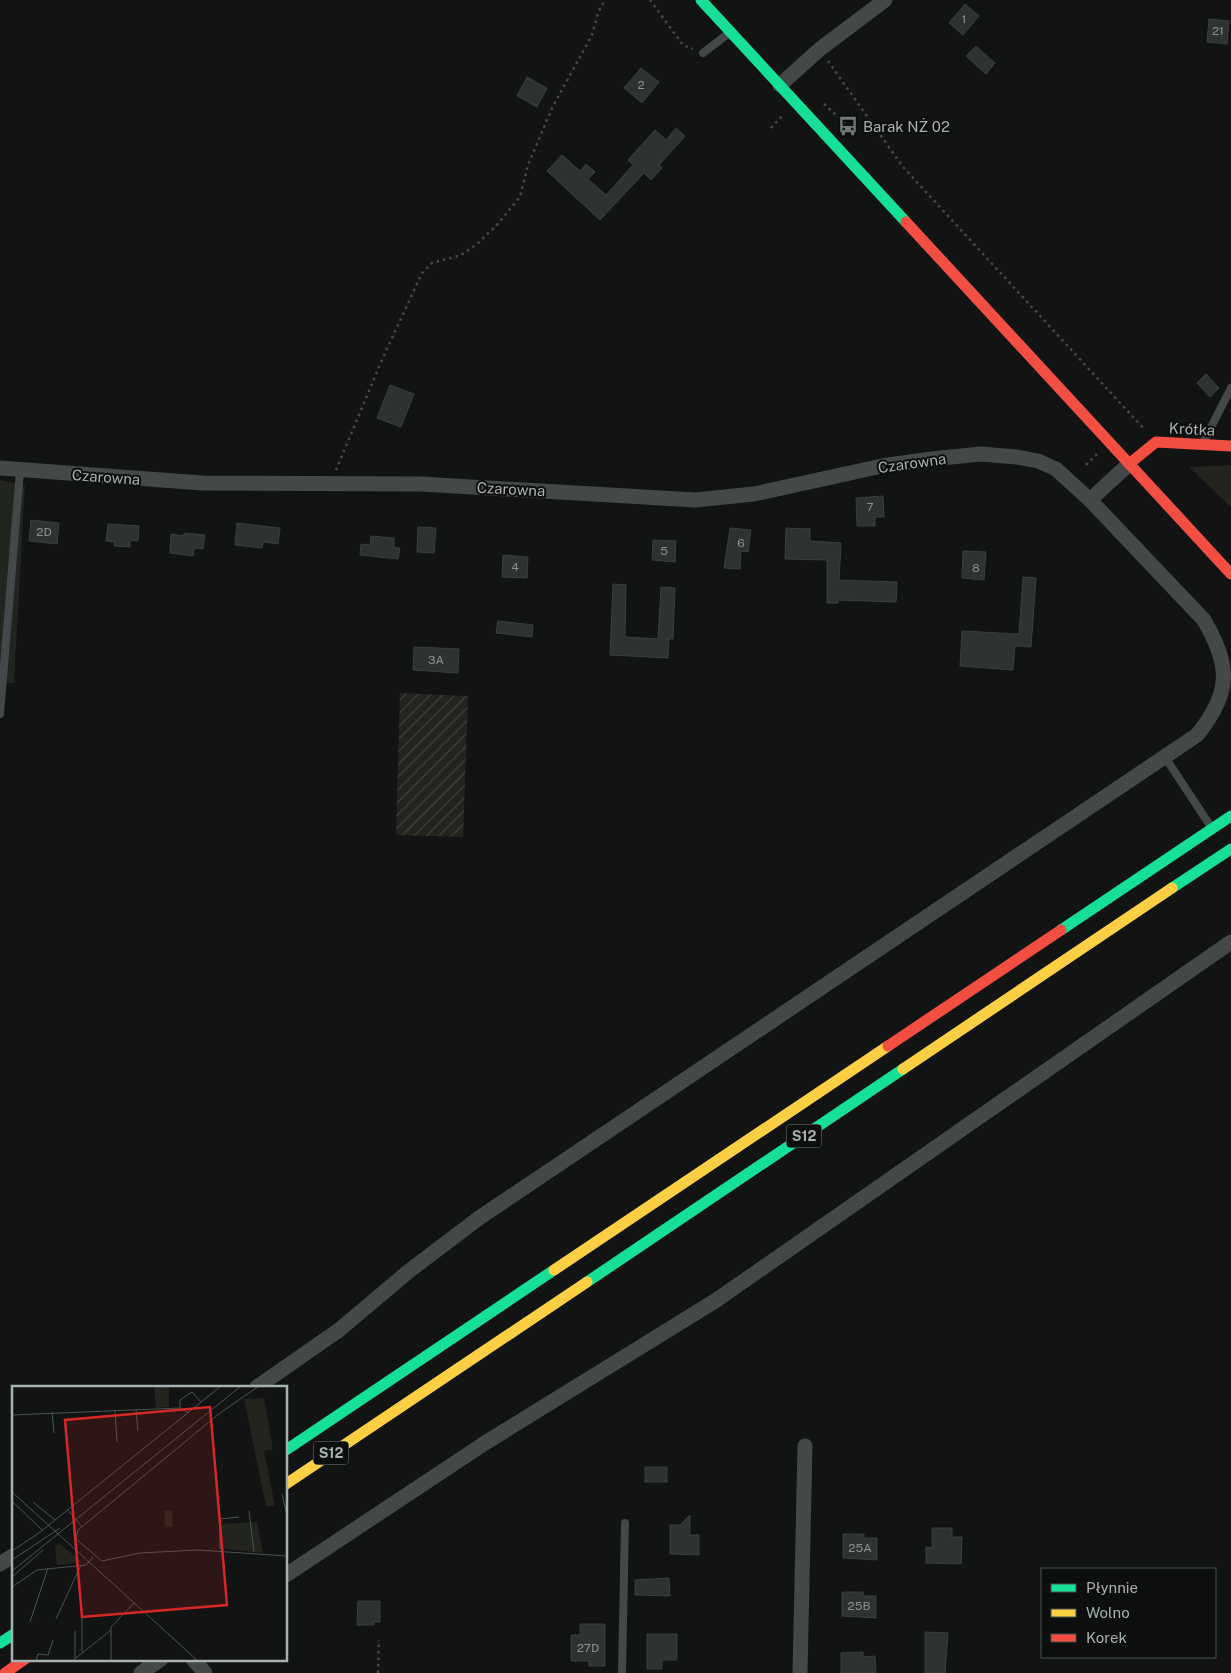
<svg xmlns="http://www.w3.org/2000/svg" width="1231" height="1673" viewBox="0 0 1231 1673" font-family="'Public Sans',sans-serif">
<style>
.grass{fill:#22241e}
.garden{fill:url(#garden-furrows)}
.building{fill:#2f3232;stroke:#3b3f3f}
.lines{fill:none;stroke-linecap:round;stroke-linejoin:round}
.path{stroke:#464948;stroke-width:2.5;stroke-dasharray:2.5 4;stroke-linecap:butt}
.lane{stroke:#444848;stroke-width:8}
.street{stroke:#444848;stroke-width:15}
.fast{stroke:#16e098;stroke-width:11}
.slow{stroke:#ffcf43;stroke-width:11}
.jam{stroke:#f24e42;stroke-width:11}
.labels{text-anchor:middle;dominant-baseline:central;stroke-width:4;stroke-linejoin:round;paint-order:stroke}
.number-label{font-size:12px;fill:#879291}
.shield{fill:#0d0e0e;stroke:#778180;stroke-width:1}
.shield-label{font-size:14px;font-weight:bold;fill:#a4b2b1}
.poi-label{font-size:15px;fill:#a4b2b1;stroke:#0d0e0e;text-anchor:start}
.street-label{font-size:15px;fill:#a4b2b1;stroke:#0d0e0e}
.inset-road{fill:none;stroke:#4c5352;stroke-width:1}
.view{fill:#d62828;fill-opacity:0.15;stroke:#d62828;stroke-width:2.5}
.inset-edge{fill:none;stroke:#a4b2b1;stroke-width:2.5}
</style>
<defs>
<pattern id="garden-furrows" width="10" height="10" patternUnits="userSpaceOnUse" patternTransform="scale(1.25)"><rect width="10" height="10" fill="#22241e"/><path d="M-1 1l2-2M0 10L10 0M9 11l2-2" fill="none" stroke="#3f413c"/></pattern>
</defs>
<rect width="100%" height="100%" fill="#121313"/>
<g class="grass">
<path d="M1231 465V507L1189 467Z"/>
<path d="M0 480 25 485 14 683H0Z"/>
</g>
<path class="garden" d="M400 693 468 696 463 837 396 835Z"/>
<g class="building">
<path d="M965 4 979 16 963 35 949 23Z"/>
<path d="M1209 19 1229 21 1227 44 1207 42Z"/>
<path d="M976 46 995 63 986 74 966 56Z"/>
<path d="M641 68 659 82 642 103 624 88Z"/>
<path d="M527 77 547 88 537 107 517 96Z"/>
<path d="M676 128 685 136 659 165 662 168 651 180 644 173 600 220 547 171 562 155 580 171 586 164 595 172 588 179 606 195 633 165 628 160 655 130 666 140Z"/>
<path d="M1206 374 1219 388 1210 397 1197 383Z"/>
<path d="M390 385 414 394 401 427 377 418Z"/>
<path d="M883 496 884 517H875V526H857L856 498Z"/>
<path d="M31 520 59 523 57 544 29 541Z"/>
<path d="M237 523 280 528 278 544 263 542 262 548 235 545Z"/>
<path d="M108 524 139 526 138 541 130 540V547L114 546 115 542 106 541Z"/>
<path d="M418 527 436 528 434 553 417 552Z"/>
<path d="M730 528 751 530 748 552 741 551 740 569 724 568Z"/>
<path d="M786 528 810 529V541L841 543 839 580 897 582 896 602 838 600V603H827V560L785 559Z"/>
<path d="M184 533 205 535 203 549 194 548 193 556 170 553 171 534 184 536Z"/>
<path d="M371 536 394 538V548H400L398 559 360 555 361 544 370 545Z"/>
<path d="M653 540 676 541 675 562 652 560Z"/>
<path d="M963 551 986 552 984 580 962 578Z"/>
<path d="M503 555 528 557 527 578 502 577Z"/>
<path d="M1023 577 1036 578 1031 647 1015 646 1013 670 960 666 962 631 1019 634Z"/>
<path d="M613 584 626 585 625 637 658 639 661 587 675 588 673 639H665H669L668 658 610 655Z"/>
<path d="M498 621 533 625 532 637 496 633Z"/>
<path d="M414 647 459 649 458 673 413 670Z"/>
<rect x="645" y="1467" width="22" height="15"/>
<path d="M690 1515V1535H699V1555L670 1554V1525H680Z"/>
<path d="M932 1528H952V1537H962L961 1564 926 1563V1547L932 1548Z"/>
<path d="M843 1534H864V1538H877V1560L843 1558Z"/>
<path d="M669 1578 670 1596 635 1595V1580Z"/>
<path d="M842 1592H863L864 1596H876V1618L842 1616Z"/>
<path d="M358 1601H380V1622H374V1625H357Z"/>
<path d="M580 1624H605V1666H589V1661H571V1635H580Z"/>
<path d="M925 1632 948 1633 945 1673H925Z"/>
<path d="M647 1634H677V1660H662V1669H647Z"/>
<path d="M863 1652V1657L875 1656 876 1673H841V1653Z"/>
</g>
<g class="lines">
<g class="path">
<path d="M650 0 683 45 693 49"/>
<path d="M828 61 903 167 1145 430"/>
<path d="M824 104 856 133"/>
<path d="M771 128 784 114"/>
<path d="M1086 465 1097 454"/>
<path d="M336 470 381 362 422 273 432 263 461 255 477 244 496 226 520 197 528 165 553 106 592 35 598 13 605 0"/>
<path d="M378 1673 379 1640"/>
</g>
<g class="lane">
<path d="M703 53 729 33"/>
<path d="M1203 443 1231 388"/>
<path d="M0 714 20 471"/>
<path d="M1165 757 1209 824"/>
<path d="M622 1673 625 1523"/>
</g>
<g class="street">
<path d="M780 85 820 49 885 0"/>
<path d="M0 468 202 483 421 484 695 500 754 494 882 466 931 459 981 454 1017 457 1038 461 1056 469 1090 500 1204 620C1231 667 1231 693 1197 735L479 1218 409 1271 339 1330 257 1387"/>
<path d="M1090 500 1129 464"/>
<path d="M0 1564 14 1555"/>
<path d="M286 1575 485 1443 715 1301 1231 942"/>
<path d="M193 1659 205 1673"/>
<path d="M141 1673 161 1659"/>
<path d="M800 1673 805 1446"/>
</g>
<g class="fast">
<path d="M701 0 906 222"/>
<path d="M1172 888 1231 849"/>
<path d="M1061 930 1231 816"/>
<path d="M587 1282 903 1069"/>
<path d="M286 1450 554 1270"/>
<path d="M0 1643 14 1634"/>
</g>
<g class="slow">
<path d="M903 1069 1172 888"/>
<path d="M554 1270 888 1046"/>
<path d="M286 1484 587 1282"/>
</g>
<g class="jam">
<path d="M906 222 1231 574"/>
<path d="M1129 464 1156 442 1231 446"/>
<path d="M888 1046 1061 930"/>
<path d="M5 1673 25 1659"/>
</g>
</g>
<defs>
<symbol id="bus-bare" viewBox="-9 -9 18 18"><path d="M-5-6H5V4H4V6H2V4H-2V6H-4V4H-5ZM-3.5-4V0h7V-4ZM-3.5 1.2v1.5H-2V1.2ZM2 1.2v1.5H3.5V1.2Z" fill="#717a7a" stroke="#0d0e0e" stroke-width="2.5" paint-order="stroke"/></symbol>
</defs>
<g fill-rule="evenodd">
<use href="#bus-bare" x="834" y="112" width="28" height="28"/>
</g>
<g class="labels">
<g class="number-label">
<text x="964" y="19">1</text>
<text x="1218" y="31">21</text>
<text x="641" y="85">2</text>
<text x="870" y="507">7</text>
<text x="44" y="532">2D</text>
<text x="741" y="543">6</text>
<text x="664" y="551">5</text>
<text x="515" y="567">4</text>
<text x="976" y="568">8</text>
<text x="436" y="660">3A</text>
<text x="860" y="1548">25A</text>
<text x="859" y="1606">25B</text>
<text x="588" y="1648">27D</text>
</g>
<g class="shield">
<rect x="786.5" y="1124.5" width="35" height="23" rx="4"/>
<rect x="313.5" y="1441.5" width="35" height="23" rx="4"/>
</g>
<g class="shield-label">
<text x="804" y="1136">S12</text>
<text x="331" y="1453">S12</text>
</g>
<g class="poi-label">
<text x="863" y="126">Barak NŻ 02</text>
</g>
<g class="street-label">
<text transform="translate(1192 429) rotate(3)">Krótka</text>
<text transform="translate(912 463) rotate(-8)">Czarowna</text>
<text transform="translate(106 477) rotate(4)">Czarowna</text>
<text transform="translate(511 489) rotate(3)">Czarowna</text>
</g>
</g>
<g transform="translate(12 1386)">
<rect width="275" height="275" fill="#121313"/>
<path d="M142 0H157V21L144 22ZM252 12 261 63 252 65 263 120H254L232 13ZM245 136 251 167 207 162V138ZM47 157 70 176 45 179 43 161Z" fill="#22241e"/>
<path d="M160 124 161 141H153L152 125Z" fill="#22241e"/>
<path class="inset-road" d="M247 0 208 27 66 144 64 153 90 175 128 167 186 164 275 170M168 22V14L180 6 189 16M103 24 105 56M124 24 126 45M40 26 42 47M0 29 168 22 177 27M0 106 186 275M270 108 275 129M0 115 30 144M21 116 43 134M56 124 70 141M237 125 242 166M208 163V133L227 131M0 165 27 147 209 0M0 174 48 142M0 185 229 0M0 191 31 164M0 201 25 184 74 179 81 171M70 232V266M44 233 69 179M18 236 36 182M63 245V272M24 275 26 268 36 269 41 254M60 275 98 245M99 275V241L122 217"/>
<path class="view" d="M198 21 215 219 70 231 53 34Z"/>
<rect width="275" height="275" class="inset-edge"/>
</g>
<rect x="1041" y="1568" width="175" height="90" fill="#0d0e0e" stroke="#49504f"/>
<rect x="1051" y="1584" width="25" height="8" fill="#16e098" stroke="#49504f"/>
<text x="1086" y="1593" font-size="15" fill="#a4b2b1">Płynnie</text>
<rect x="1051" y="1609" width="25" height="8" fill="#ffcf43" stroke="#49504f"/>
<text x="1086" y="1618" font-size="15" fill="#a4b2b1">Wolno</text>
<rect x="1051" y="1634" width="25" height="8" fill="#f24e42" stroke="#49504f"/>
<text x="1086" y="1643" font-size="15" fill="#a4b2b1">Korek</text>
</svg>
